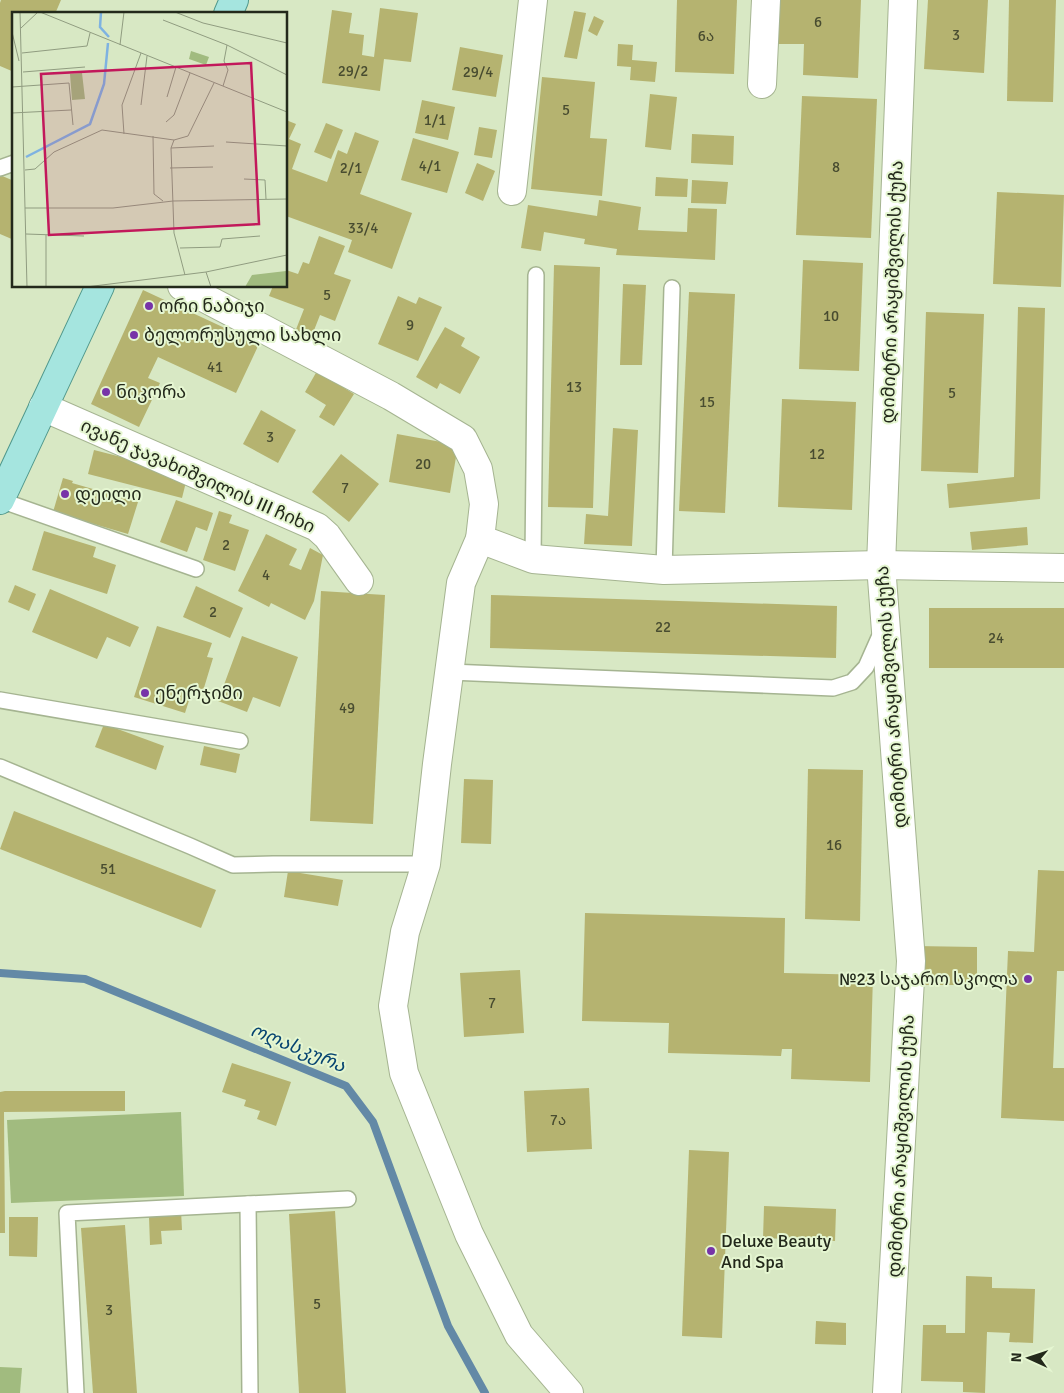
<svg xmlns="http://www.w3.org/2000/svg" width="1064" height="1393" viewBox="0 0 1064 1393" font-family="Signika,'Noto Sans Georgian',sans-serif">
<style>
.green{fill:#a1bb7f}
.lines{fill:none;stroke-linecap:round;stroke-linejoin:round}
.stream{stroke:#6389a6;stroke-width:8}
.building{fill:#b5b370}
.service-casing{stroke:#a5b491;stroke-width:18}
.minor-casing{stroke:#a5b491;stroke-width:30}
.primary-casing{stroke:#50988c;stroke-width:30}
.service{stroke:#fff;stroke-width:15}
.minor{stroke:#fff;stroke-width:28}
.primary{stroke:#a5e5df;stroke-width:28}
.poi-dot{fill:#7734a8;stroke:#e5f6d1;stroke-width:2}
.labels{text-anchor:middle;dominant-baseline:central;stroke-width:4;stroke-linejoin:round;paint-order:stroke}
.number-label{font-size:15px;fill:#484c30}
.street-label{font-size:18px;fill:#23291b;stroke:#e5f6d1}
.poi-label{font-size:18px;fill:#23291b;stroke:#e5f6d1;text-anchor:start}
.water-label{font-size:19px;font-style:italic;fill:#084571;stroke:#e5f6d1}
.inset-river{fill:none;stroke:#7eb2e1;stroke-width:2.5}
.inset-road{fill:none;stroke:#909c80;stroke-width:1}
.view{fill:#c2185b;fill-opacity:0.15;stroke:#c2185b;stroke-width:2.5}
.inset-edge{fill:none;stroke:#23291b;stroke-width:2.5}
</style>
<rect width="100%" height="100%" fill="#d8e8c4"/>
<g class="green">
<path d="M181 1112 184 1196 11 1203 7 1120Z"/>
<path d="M0 1367 22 1368 20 1393H0Z"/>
</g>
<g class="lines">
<path class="stream" d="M0 973 85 979 346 1086 373 1122 448 1326 485 1393"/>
</g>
<g class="building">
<path d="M1 0H61L55 14H14V72L0 66V3Z"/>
<path d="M677 0H737L734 74 675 72Z"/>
<path d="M777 0H861L858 78 803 75 804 44H776Z"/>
<path d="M928 0H988L984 73 924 69Z"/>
<path d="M1009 0H1056L1053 102 1007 101Z"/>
<path d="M380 8 418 13 411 62 384 59 380 91 322 83 332 10 352 13 349 33 364 35 362 55 374 57Z"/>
<path d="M574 11 586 13 577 59 564 57Z"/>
<path d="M594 16 604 21 597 36 588 31Z"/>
<path d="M618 44 633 45 632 60 657 62 655 82 630 80 631 67 617 66Z"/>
<path d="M460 47 503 55 496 97 452 90Z"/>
<path d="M542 77 595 82 590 138 607 139 602 196 531 189Z"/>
<path d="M650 94 677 97 671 150 645 147Z"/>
<path d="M802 96 877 99 871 238 796 235Z"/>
<path d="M422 100 455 107 448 140 415 133Z"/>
<path d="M286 120 296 124 289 139 301 144 292 169 327 182 338 150 347 154 355 132 379 141 360 194 412 213 392 269 348 252 352 240 286 216Z"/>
<path d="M326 123 343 130 331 159 314 152Z"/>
<path d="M479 127 497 130 492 158 474 155Z"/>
<path d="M692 134 734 136 733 165 691 163Z"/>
<path d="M413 138 459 152 447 193 401 180Z"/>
<path d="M477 163 495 171 483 201 465 193Z"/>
<path d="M0 175 14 181V240L0 234Z"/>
<path d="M656 177 688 179 687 197 655 196Z"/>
<path d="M692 180 728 182 726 204 691 203Z"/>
<path d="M997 192 1064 195 1061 287 993 284Z"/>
<path d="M599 200 641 207 638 230 687 232 688 208 717 209 715 260 616 255 617 249 584 244 585 239 544 232 541 251 521 248 528 205 597 216Z"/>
<path d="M319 236 345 246 334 274 351 280 335 321 320 315 311 338 295 332 304 309 269 296 273 286H286V270L298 274 303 262 309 264Z"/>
<path d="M803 260 863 263 859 371 799 369Z"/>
<path d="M554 265 600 267 593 508 548 507Z"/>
<path d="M623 284 646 285 642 365H620Z"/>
<path d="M143 290 259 344 236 393 158 357 148 378 160 383 139 427 91 404Z"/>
<path d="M689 292 735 294 725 513 679 511Z"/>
<path d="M398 296 416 304 419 297 442 307 418 361 378 344Z"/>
<path d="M1018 307 1045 308 1040 499 949 508 947 484 1014 477Z"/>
<path d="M926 312 984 314 978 473 921 471Z"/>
<path d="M445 327 465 338 461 346 480 357 460 394 440 383 437 389 416 377Z"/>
<path d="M317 371 354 394 334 426 319 417 326 405 305 392Z"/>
<path d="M782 399 856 402 852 510 778 507Z"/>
<path d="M261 410 296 430 278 463 243 444Z"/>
<path d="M613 428 638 430 632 546 584 544 586 514 608 516Z"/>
<path d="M397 434 458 445 450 493 389 482Z"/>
<path d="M94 450 188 474 182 498 88 474Z"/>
<path d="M341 454 379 484 349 522 312 492Z"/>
<path d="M63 478 73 481 72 483 138 502 128 534 53 512Z"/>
<path d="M176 500 213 513 207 531 196 527 187 552 160 542Z"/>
<path d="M219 511 232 515 229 523 249 530 235 571 203 560Z"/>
<path d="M1027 527 1028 545 972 550 970 532Z"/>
<path d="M44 531 96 547 93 557 116 565 107 594 32 570Z"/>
<path d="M266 534 297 549 289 565 301 570 310 548 323 555 314 601 305 620 271 603 269 607 238 591Z"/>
<path d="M15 585 36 594 29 611 8 602Z"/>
<path d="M196 586 243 608 230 638 183 617Z"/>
<path d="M50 589 139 627 130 647 107 637 97 659 32 632Z"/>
<path d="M321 591 385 595 373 824 310 821Z"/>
<path d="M491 595 837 606 836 658 490 648Z"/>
<rect x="929" y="608" width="135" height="60"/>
<path d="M157 626 212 643 207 657 213 658 203 691 193 688 185 713 134 697Z"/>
<path d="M242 636 298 657 280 707 253 697 247 712 218 701Z"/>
<path d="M104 724 164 746 156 770 95 747Z"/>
<path d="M204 746 240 754 236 773 200 765Z"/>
<path d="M808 769 863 770 860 921 805 919Z"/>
<path d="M464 779 493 780 491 844 461 843Z"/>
<path d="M14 811 216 890 201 928 0 849Z"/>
<path d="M1038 870 1064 871V971H1057L1053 1068H1064V1121L1001 1118 1008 951 1034 952Z"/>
<path d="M288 871 343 880 338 906 284 897Z"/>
<path d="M585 913 785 918 784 973 873 975 870 1082 791 1079 792 1049H782L781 1056 668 1053 669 1023 582 1021Z"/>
<path d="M915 946 977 947V985H915Z"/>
<path d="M520 970 524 1033 464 1037 460 973Z"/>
<path d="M232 1063 291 1082 276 1126 257 1119 260 1111 244 1106 246 1100 222 1092Z"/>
<path d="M589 1088 592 1149 527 1152 524 1091Z"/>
<path d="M5 1091H125V1111L4 1112 5 1233H0V1092Z"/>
<path d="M689 1150 729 1152 722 1338 682 1336Z"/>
<path d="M764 1206 836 1209 835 1241 763 1238Z"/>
<path d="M181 1210 182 1230 161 1231 162 1244 150 1245 149 1217H161L160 1211Z"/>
<path d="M335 1211 346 1393H299L289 1214Z"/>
<path d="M9 1217H38L37 1257 9 1256Z"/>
<path d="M125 1225 137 1393H93L81 1228Z"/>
<path d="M966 1276 992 1277V1288L1035 1289 1033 1343 1009 1342 1010 1333 987 1332 985 1393 963 1392V1382L921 1381 923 1325H946V1333H965Z"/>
<path d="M816 1321 846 1323V1345L815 1344Z"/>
</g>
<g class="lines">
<defs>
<g id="service">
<path d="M0 168 14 163"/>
<path d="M0 500 196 569"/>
<path d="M533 559 536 275"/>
<path d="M664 570 672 288"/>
<path d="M450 672 833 688 852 682 866 667 882 631"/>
<path d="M0 700 240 741"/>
<path d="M0 767 190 846 233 865 273 864H426"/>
<path d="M248 1204 250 1393"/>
<path d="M76 1393 67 1213 348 1199"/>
</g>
<g id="minor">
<path d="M762 84 766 0"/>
<path d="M512 191 533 0"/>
<path d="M182 286 391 396 463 439 478 469 484 504 480 539 533 559 664 570 881 565 1064 568"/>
<path d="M43 407 317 527 327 536 359 581"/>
<path d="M480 539 461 583 437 764 426 864 405 932 393 1006 404 1073 469 1234 519 1335 569 1393"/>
<path d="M887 1393 911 961 881 565 903 0"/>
</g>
<g id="primary">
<path d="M228 14 234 0"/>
<path d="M0 500 100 286"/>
</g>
</defs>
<use href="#service" class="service-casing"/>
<use href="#minor" class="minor-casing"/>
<use href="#primary" class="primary-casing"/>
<use href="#service" class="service"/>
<use href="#minor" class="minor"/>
<use href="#primary" class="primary"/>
</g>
<g class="poi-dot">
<circle cx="149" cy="306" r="5"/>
<circle cx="134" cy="335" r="5"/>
<circle cx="106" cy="392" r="5"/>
<circle cx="65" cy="494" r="5"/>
<circle cx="145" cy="693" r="5"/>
<circle cx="1028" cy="979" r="5"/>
<circle cx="711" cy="1251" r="5"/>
</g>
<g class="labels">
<g class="number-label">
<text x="818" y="22">6</text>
<text x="956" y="35">3</text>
<text x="706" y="36">6ა</text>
<text x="353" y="71">29/2</text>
<text x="478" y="72">29/4</text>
<text x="566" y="110">5</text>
<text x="435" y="120">1/1</text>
<text x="430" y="166">4/1</text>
<text x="836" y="167">8</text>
<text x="351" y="168">2/1</text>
<text x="363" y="228">33/4</text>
<text x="327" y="295">5</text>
<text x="831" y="316">10</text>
<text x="410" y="325">9</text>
<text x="215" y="367">41</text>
<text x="574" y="387">13</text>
<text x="952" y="393">5</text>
<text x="707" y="402">15</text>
<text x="270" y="437">3</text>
<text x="817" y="454">12</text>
<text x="423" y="464">20</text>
<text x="345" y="488">7</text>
<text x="226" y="545">2</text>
<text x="266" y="575">4</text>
<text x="213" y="612">2</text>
<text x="663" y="627">22</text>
<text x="996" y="638">24</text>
<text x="347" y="708">49</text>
<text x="834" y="845">16</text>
<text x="108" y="869">51</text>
<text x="492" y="1003">7</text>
<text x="558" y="1120">7ა</text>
<text x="317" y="1304">5</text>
<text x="109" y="1310">3</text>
</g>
<g class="street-label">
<text transform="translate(892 292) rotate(-88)">დიმიტრი არაყიშვილის ქუჩა</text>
<text transform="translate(198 476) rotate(24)">ივანე ჯავახიშვილის III ჩიხი</text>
<text transform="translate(891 697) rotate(-94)">დიმიტრი არაყიშვილის ქუჩა</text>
<text transform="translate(901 1146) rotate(-87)">დიმიტრი არაყიშვილის ქუჩა</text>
</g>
<g class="poi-label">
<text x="159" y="306">ორი ნაბიჯი</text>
<text x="144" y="335">ბელორუსული სახლი</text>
<text x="116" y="392">ნიკორა</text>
<text x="75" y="494">დეილი</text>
<text x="155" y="693">ენერჯიმი</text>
<text x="1018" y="979" text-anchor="end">№23 საჯარო სკოლა</text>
<text x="721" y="1241">Deluxe Beauty<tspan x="721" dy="21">And Spa</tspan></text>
</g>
<g class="water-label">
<text transform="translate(298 1048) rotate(22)">ოღასკურა</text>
</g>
</g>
<g transform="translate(12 12)">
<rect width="275" height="275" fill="#d8e8c4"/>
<path d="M179 39 197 45 194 53 177 47ZM70 61 73 87 60 88 58 62ZM275 254V275H233L240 263 274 259Z" fill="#a1bb7f"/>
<path class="inset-river" d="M89 0 88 15 97 25M14 145 78 112 92 72 96 31"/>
<path class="inset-road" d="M8 0 15 275M28 0 275 100M163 0 191 11 275 31M151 8 215 33M9 16 26 0M0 20 7 49M108 33 112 0M10 41 75 34 78 21M11 60 73 55M211 74 216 58 212 49 215 33 275 63M0 75 57 71 61 113M155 85 164 55M129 93 135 44M0 101 59 98M154 110 162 103 178 61M112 122 110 93 129 41M141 124 142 182 151 189M214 130 275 134M159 136 202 134M158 156 201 155M13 158 23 157 42 140 90 118 162 128M232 167 253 168 254 187M13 196H101L161 189 275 187M14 222 72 224M34 223V275M168 236 208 235 210 227 248 224M194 260 275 243M173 263 162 221 159 136 162 128 176 124 202 71M74 275 194 260 199 275"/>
<path class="view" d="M239 51 247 212 37 223 29 62Z"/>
<rect width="275" height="275" class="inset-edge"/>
</g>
<g transform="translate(1029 1358) rotate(273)" stroke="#e5f6d1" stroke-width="4" paint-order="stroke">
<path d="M0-4L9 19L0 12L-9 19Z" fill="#23291b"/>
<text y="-8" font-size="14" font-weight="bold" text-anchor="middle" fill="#23291b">N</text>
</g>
</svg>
